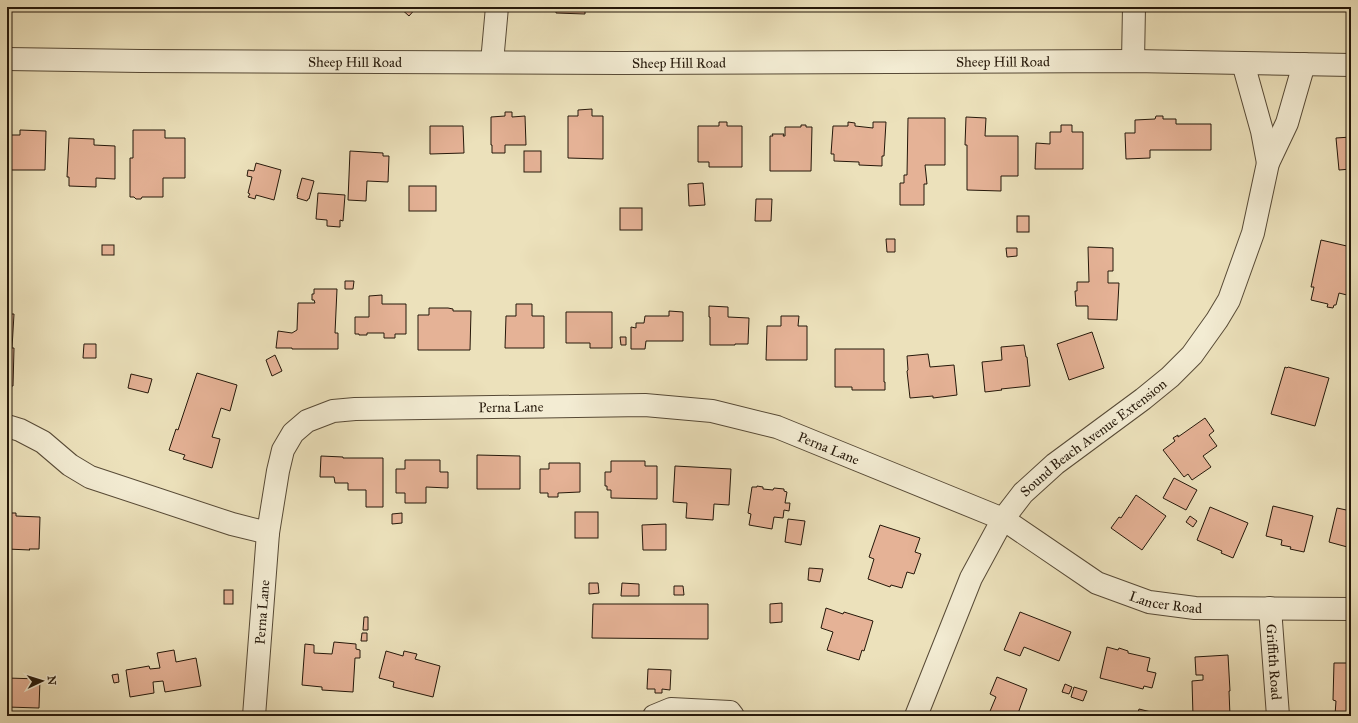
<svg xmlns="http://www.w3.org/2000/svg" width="1358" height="723" viewBox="0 0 1358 723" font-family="'IM FELL Great Primer',serif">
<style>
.building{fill:#e5b296;stroke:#25180a}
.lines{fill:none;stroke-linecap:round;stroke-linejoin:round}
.minor-casing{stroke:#574a36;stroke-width:24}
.minor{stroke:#f3ecd3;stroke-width:22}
.labels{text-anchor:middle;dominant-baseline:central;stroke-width:3.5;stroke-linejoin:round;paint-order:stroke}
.street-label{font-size:14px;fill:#25180a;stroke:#f3ecd3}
</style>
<rect width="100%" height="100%" fill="#ece1bb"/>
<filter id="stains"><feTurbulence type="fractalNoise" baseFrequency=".005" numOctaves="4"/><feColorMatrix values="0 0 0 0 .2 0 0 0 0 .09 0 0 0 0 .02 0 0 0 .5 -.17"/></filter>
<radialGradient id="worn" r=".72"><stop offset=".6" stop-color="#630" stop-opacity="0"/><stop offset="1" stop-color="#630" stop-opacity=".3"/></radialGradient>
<g class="building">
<path d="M399 7H417L409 16Z"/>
<path d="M556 7H585V14L556 13Z"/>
<path d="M592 109V116H603V159L568 158V116H578V110Z"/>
<path d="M505 112H512V117L525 116 526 145H505V153H492V145H491V117L505 116Z"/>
<path d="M1156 116H1163V119H1176V124H1211V150H1150V158L1126 159 1125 133H1135V120L1155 119Z"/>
<path d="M966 117 986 118 985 136H1018V176H1001V191L967 190V145H965Z"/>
<path d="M908 118H945V165H925L927 184H924V205H900V183H904V175H907Z"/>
<path d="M719 122H727V126H742V167H709V162H698V126H719Z"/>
<path d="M848 122 855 123V126L873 128V122H886L884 156H882V166L859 165V162L834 161V154H831L833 126H848Z"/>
<path d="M801 125H806V127H812L811 171H770V136H773L772 134H784L783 136H785V127H801Z"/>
<path d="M1061 125H1072V132H1083V169H1035L1036 143 1050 144V132H1061Z"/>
<path d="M430 126H463L464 153 430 154Z"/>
<path d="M20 130 46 131 45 170H7V135H20Z"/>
<path d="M133 130H165V138H185V178H163V197H142L141 199H136L134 197H130V158H133Z"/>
<path d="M1351 137V169L1339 170 1336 138Z"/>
<path d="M69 138 94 139V145L115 146V179L96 178V187L69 186V177H67Z"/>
<path d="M350 151 383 153V156H389L388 182 367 181 366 201 348 200Z"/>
<rect x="524" y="151" width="17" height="21"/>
<path d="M256 163 281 170 274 200 256 195 255 199 248 197 250 194 248 193 252 177 247 176 248 170 254 171Z"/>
<path d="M302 178 314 181 309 199H308L307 201 297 198 298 196H297Z"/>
<path d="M703 183 705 205 689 206 688 184Z"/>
<rect x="409" y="186" width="27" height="25"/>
<path d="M318 193 345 195 343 221 340 220V227L327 226V220L316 219Z"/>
<path d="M756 199H772L771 221H755Z"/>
<rect x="620" y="208" width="22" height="22"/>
<rect x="1017" y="216" width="12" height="16"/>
<path d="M886 239H895V252H887Z"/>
<path d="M1321 240 1351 247V296L1339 293 1336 305H1334L1333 308 1327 307 1328 304 1311 300 1314 287H1311Z"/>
<rect x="102" y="245" width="12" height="10"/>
<path d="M1088 247 1113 248V271H1108V283H1119L1117 320 1088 319V306H1076L1075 291H1077V282H1089Z"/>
<path d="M1006 248H1017V256L1007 257Z"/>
<path d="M345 281H354L353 289H345Z"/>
<path d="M314 289H337L335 333H338V349H292V348H276L278 331 292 333 297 330 298 303H315L314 300H312V294H314Z"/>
<rect x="7" y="291" width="3" height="10"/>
<path d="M382 295V304H406V334H395V338H384V333H367V335H359V334H355V317H369V296Z"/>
<path d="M516 304H532V316H544V348H505L506 316H516Z"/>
<path d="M709 306 728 307V317L749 318 748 344H735V345H710V317H709Z"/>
<path d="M7 308H11V314H14L12 348H14L13 386H7Z"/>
<path d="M429 308H448L453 309V311H471L470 350H418V315H429Z"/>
<path d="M669 311 683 312V341H646L645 349H631V327L636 328V323H644L645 316H669Z"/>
<path d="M566 312H612V348H590V343H566Z"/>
<path d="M781 316H799L798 326H807V360H766L767 326H781Z"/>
<path d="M1092 332 1104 368 1069 380 1057 344Z"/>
<path d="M620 337H626V345H621Z"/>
<path d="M84 344H96V358H83Z"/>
<path d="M1024 345 1026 357H1027L1030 386 1001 389 1002 390 985 392 982 362 1002 360 1001 347Z"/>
<path d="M835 349H884V382H885V390H852V387H835Z"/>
<path d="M928 354 930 367 954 365 957 395 933 398V396L910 398 907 371 908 370 907 356Z"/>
<path d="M275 355 282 371 272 376 266 360Z"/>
<path d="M1285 367 1287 368 1288 367 1329 378 1315 426 1271 414Z"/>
<path d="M197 373 237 385 230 411 221 408 212 437 220 439 212 468 183 459 185 455 169 450 176 429 178 430Z"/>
<path d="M131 374 152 379 148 393 128 388Z"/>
<path d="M1205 418 1214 431 1209 435 1217 446 1203 456 1211 467 1192 480 1188 474 1184 477 1163 450 1175 441 1173 438 1178 435V437Z"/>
<path d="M477 455 520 456V489H477Z"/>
<path d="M321 456 343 457V458H383V507H366V490H348V483H335L334 477H320Z"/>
<path d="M405 460H440V472H448V488L426 487V503H405V493H396V469H405Z"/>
<path d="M611 461H645V466H657V499L611 498V490H607V486H605V472H611Z"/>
<path d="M549 463H580V492L558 493V497H548V493H540V469H549Z"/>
<path d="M675 466 731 469 729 505 714 504 713 520 686 518 687 503 673 502Z"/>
<path d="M1174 478 1197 490 1186 510 1163 498Z"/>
<path d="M757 486 763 487V489L773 490 774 488 784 489V491L787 492 785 503H790L789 511 784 510 783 518 774 517 772 529 749 525 751 514 748 513 752 487H757Z"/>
<path d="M1136 495 1166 516 1142 550 1111 528 1119 517 1121 518Z"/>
<path d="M1273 506 1313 516 1304 552 1290 549 1291 547 1281 545 1282 540 1266 536Z"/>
<path d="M1210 507 1248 523 1233 558 1221 553 1222 551 1197 540Z"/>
<path d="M1337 508 1351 511V548L1329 542Z"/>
<rect x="575" y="512" width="23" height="26"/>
<path d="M7 513H16V516L40 517 39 549H29L30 550 7 549Z"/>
<path d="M402 513V523L392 524V514Z"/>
<path d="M1190 516 1197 521 1193 527 1186 522Z"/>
<path d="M788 519 805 521 801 545 785 542Z"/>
<path d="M666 524V550H643L642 525Z"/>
<path d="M880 525 920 538 915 552 921 554 914 574 907 572 902 588 891 585 890 587 868 579 874 559 869 557Z"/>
<path d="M809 568 823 569 820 582 808 580Z"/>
<path d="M589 583H598L599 593 589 594Z"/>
<path d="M622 583 639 584V596H621Z"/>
<path d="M674 586H683L684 595H674Z"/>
<rect x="224" y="590" width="9" height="14"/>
<path d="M782 603V622L770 623V604Z"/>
<path d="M593 604H708V639L592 638Z"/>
<path d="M826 608 843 614 844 612 873 621 864 651 862 650 859 660 827 650 833 632 821 628Z"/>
<path d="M1020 612 1071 632 1059 661 1024 647 1020 656 1004 650Z"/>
<path d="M364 617H368V630H363Z"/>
<path d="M362 633H367V641H361Z"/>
<path d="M334 642 356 644V649L360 650V658H355L353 692 322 690V687L302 685 305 644 314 645V653L332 654Z"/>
<path d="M1107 647 1118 650 1119 648 1128 651V653L1150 658 1147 671 1156 673 1152 688 1144 686 1143 689 1100 678Z"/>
<path d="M174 650 176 662 196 658 201 686 165 692 163 681 153 682 154 693 130 697 126 670 149 666 150 669 160 668 157 653Z"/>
<path d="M386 651 403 656 404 651 417 654 415 659 440 666 433 697 393 687 394 682 379 678Z"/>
<path d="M1228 655 1230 691H1229L1230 716H1193L1192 681 1203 680V675H1196L1195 657Z"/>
<path d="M1334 663H1347V665H1351V716L1335 715 1336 701 1333 700Z"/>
<path d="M648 669 671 670 670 690 662 689V693H655V689H647Z"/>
<path d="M118 674 119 682 114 683 112 675Z"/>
<path d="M997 677 1027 689 1017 716H988L996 697 990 694Z"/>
<path d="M7 678 40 679 39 708 7 707Z"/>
<path d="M1065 684 1072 687 1069 694 1062 692Z"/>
<path d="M1074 687 1087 691 1083 701 1071 697Z"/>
<path d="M1139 709 1151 712 1149 716H1137Z"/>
</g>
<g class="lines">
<defs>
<g id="minor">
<path id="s1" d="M7 59 141 61 620 63 1133 61 1351 65"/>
<path d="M1133 61 1134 7"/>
<path d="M492 62 497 7"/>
<path d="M1243 63 1262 131 1268 163"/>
<path d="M7 426 20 430 43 442 70 465 90 477 232 524 268 533"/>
<path id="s2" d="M1270 608 1278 716"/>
<path id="s3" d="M254 716 268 533 278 471 283 450 293 433 307 421 333 411 355 409 645 405 712 411 777 427 1003 519 1097 583 1149 602 1195 608 1351 609"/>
<path d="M654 716 671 709 730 712 733 716"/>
<path id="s4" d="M916 716 971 578 1003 519 1023 493 1055 464 1143 399 1170 377 1192 355 1217 320 1229 300 1253 233 1268 163 1287 123 1304 64"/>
</g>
</defs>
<use href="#minor" class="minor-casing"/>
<use href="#minor" class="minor"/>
</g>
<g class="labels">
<g class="street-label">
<text stroke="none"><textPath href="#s1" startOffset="348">Sheep Hill Road</textPath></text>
<text stroke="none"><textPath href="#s1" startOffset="996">Sheep Hill Road</textPath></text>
<text stroke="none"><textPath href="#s1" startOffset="672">Sheep Hill Road</textPath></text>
<text stroke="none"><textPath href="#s3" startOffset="512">Perna Lane</textPath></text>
<text stroke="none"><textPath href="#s4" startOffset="338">Sound Beach Avenue Extension</textPath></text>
<text stroke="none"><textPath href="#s3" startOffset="836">Perna Lane</textPath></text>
<text stroke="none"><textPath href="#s3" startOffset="1210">Lancer Road</textPath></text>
<text stroke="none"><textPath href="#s3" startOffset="104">Perna Lane</textPath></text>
<text stroke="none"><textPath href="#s2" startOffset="54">Griffith Road</textPath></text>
</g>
</g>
<rect width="1358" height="723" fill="none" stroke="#ece1bb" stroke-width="24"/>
<rect x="8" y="8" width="1342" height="707" fill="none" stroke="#25180a" stroke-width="2"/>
<rect x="12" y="12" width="1334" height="699" fill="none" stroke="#25180a"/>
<g transform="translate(42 681) rotate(86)" stroke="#f3ecd3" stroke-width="3" paint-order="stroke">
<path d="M0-3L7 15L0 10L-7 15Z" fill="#25180a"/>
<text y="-6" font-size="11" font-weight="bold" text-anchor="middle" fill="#25180a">N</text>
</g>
<rect width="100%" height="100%" filter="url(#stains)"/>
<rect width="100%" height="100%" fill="url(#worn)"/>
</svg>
